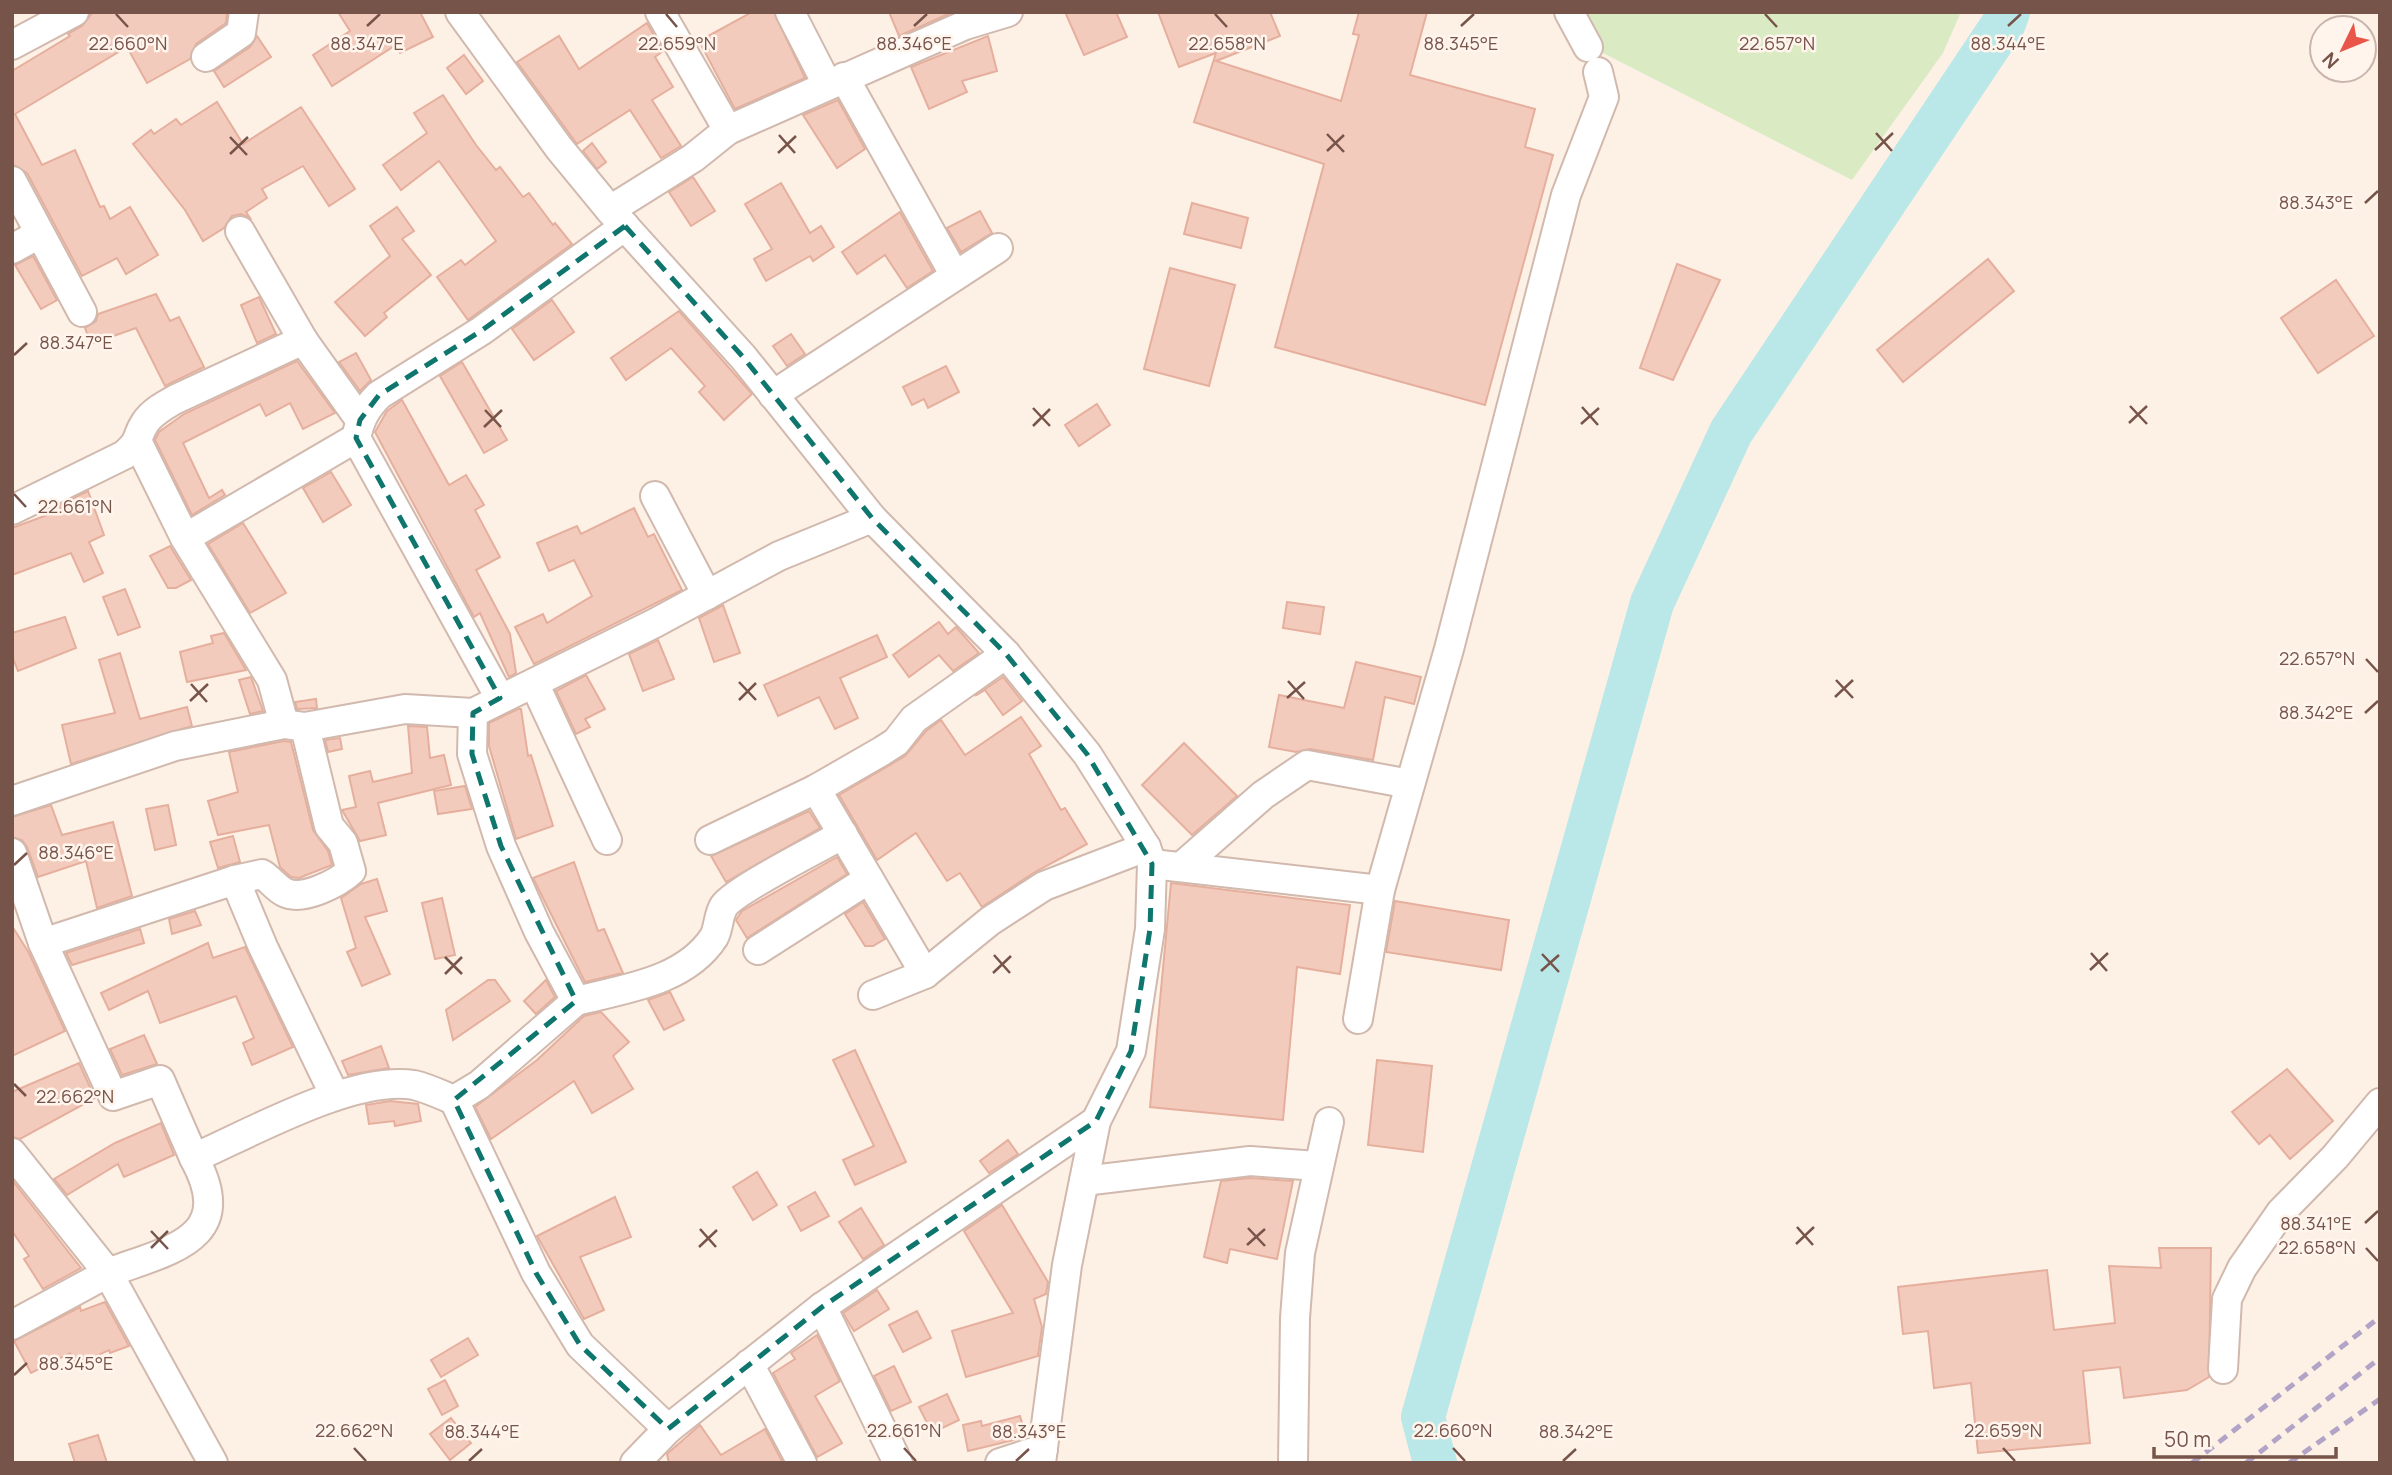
<svg xmlns="http://www.w3.org/2000/svg" width="2392" height="1475" viewBox="0 0 2392 1475" font-family="Manrope,sans-serif">
<style>
.green{fill:#daebc4}
.lines{fill:none;stroke-linecap:round;stroke-linejoin:round}
.river{stroke:#bae7e7;stroke-width:44}
.building{fill:#f3cbbd;stroke:#e6af9d;stroke-width:2}
.minor-casing{stroke:#d1b9ae;stroke-width:32}
.minor{stroke:#fff;stroke-width:28}
.rail{stroke:#b2a4c7;stroke-width:5;stroke-dasharray:10 7;stroke-linecap:butt}
.marked{fill:none;stroke:#0f766e;stroke-width:5;stroke-dasharray:14 9;stroke-linejoin:round}
.ticks{fill:none;stroke:#77544a;stroke-width:2.5}
.ticks-label{font-size:18px;text-anchor:middle;fill:#77544a;stroke:#fff5ed;stroke-width:5;stroke-linejoin:round;paint-order:stroke}
</style>
<rect width="100%" height="100%" fill="#fdf1e6"/>
<path class="green" d="M1575 12H1961L1943 53 1852 180 1603 53Z"/>
<g class="lines">
<path class="river" d="M1435 1463 1423 1417 1652 603 1731 432 2004 23 2008 12"/>
</g>
<g class="building">
<path d="M93 12H227L226 23 196 44 190 59 147 83 127 47 15 114 42 165 75 150 100 207 104 206 110 219 130 207 158 255 126 274 117 258 82 276 27 173 12 164V71L70 36 68 34 82 26Z"/>
<path d="M338 12H420L433 37 400 53 396 45 332 86 313 55 350 31Z"/>
<path d="M752 12H774L805 78 735 109 699 41Z"/>
<path d="M889 12H953L899 36Z"/>
<path d="M1065 12H1116L1127 37 1084 55Z"/>
<path d="M1158 12H1270L1280 36 1216 61 1341 101 1359 35 1353 34 1359 12H1427L1410 75 1535 109 1525 147 1553 155 1485 405 1275 347 1324 164 1194 122 1216 53 1179 67Z"/>
<path d="M647 23 663 51 655 57 673 87 652 100 681 146 661 158 630 110 577 144 517 62 559 36 579 69Z"/>
<path d="M257 36 271 57 224 87 214 71 250 47Z"/>
<path d="M988 36 997 71 962 81 967 92 929 109 911 67Z"/>
<path d="M464 55 483 81 466 94 447 68Z"/>
<path d="M443 95 476 145 496 170 500 167 523 197 529 193 553 225 555 223 572 244 468 320 437 277 461 260 465 265 496 241 439 161 401 190 383 165 427 133 414 113Z"/>
<path d="M838 100 865 149 837 168 803 115Z"/>
<path d="M217 102 243 144 301 107 355 189 329 206 303 166 262 189 267 198 246 212 250 218 241 214 232 216 224 228 203 241 185 210 133 144 151 130 154 134 176 119 181 125Z"/>
<path d="M592 143 606 162 597 169 583 151Z"/>
<path d="M693 177 715 211 691 226 669 192Z"/>
<path d="M781 183 810 233 821 226 834 247 813 261 810 256 766 281 754 259 772 249 745 204Z"/>
<path d="M1192 203 1248 218 1241 248 1184 234Z"/>
<path d="M397 207 414 231 402 239 431 275 384 313 387 317 365 336 335 302 390 256 370 226Z"/>
<path d="M980 211 992 233 961 252 947 228Z"/>
<path d="M900 212 933 271 907 288 885 255 857 274 842 252Z"/>
<path d="M33 256 57 300 41 309 15 265Z"/>
<path d="M1988 259 2014 291 1903 382 1877 350Z"/>
<path d="M1677 264 1720 280 1673 380 1640 368Z"/>
<path d="M1170 268 1235 285 1209 386 1144 369Z"/>
<path d="M2336 280 2374 336 2318 373 2281 318Z"/>
<path d="M156 294 170 321 179 317 204 367 165 386 136 328 91 344 85 328 96 321 98 314Z"/>
<path d="M259 297 276 334 257 343 241 305Z"/>
<path d="M552 300 574 332 534 360 512 329Z"/>
<path d="M679 311 752 394 724 420 699 392 705 386 671 348 626 380 611 358Z"/>
<path d="M791 334 805 354 787 366 773 346Z"/>
<path d="M356 353 371 380 360 391 339 362Z"/>
<path d="M297 361 335 413 303 429 290 403 266 416 260 404 183 443 209 498 222 490 225 495 192 515 155 440 159 432 184 414Z"/>
<path d="M462 362 507 440 484 453 440 376Z"/>
<path d="M946 366 959 392 928 408 924 399 912 405 903 387Z"/>
<path d="M402 400 449 485 466 475 484 505 475 510 500 557 476 570 510 634 516 673 509 677 480 613 474 617 375 432 387 411Z"/>
<path d="M1097 404 1110 425 1079 446 1065 425Z"/>
<path d="M331 472 351 505 323 522 303 488Z"/>
<path d="M88 491 104 535 89 542 103 573 84 582 71 553 12 575V528L61 510 59 505Z"/>
<path d="M634 508 648 537 654 534 682 590 534 664 515 627 543 614 547 623 592 596 574 560 549 571 537 543 577 526 581 534Z"/>
<path d="M243 523 286 593 250 613 208 544Z"/>
<path d="M170 546 191 580 176 588H168L150 556Z"/>
<path d="M125 589 140 627 118 635 103 597Z"/>
<path d="M1287 602 1324 607 1320 634 1283 628Z"/>
<path d="M723 605 740 653 714 662 699 618Z"/>
<path d="M65 617 76 648 18 671 12 656V633Z"/>
<path d="M939 622 948 634 956 627 979 653 953 671 939 655 909 677 893 655Z"/>
<path d="M224 633 246 670 187 682 180 652 213 643 211 636Z"/>
<path d="M877 635 887 657 840 678 858 718 835 729 819 697 778 716 764 685Z"/>
<path d="M658 640 674 679 643 691 629 654Z"/>
<path d="M120 653 140 719 187 707 192 726 71 764 62 725 115 713 99 660Z"/>
<path d="M1356 662 1421 677 1414 704 1385 697 1373 760 1310 749 1296 752 1269 747 1279 695 1344 708Z"/>
<path d="M586 675 605 709 585 719 590 727 576 734 556 691Z"/>
<path d="M251 677 263 711 250 714 239 680Z"/>
<path d="M1003 677 1022 701 1003 715 985 690 975 696Z"/>
<path d="M316 699 317 708 297 709 295 702Z"/>
<path d="M518 709H521L528 756 531 755 553 826 516 839 489 746V723Z"/>
<path d="M1021 717 1041 746 1029 754 1061 810 1065 808 1087 844 1035 872 982 907 960 873 947 881 916 833 877 860 839 795 905 756 926 731 941 720 965 755Z"/>
<path d="M408 726 427 727 430 758 444 755 451 785 378 803 386 835 360 841 342 810 356 807 349 776 370 771 373 782 412 773Z"/>
<path d="M340 738 342 749 328 752 325 740Z"/>
<path d="M284 741 291 742 313 830 328 851 332 865 299 878 291 877 280 867 269 825 218 835 208 801 238 792 229 752Z"/>
<path d="M1184 743 1237 796 1192 835 1142 785Z"/>
<path d="M465 786 472 809 438 814 434 791Z"/>
<path d="M51 805 62 835 113 822 132 896 97 908 86 861 38 877 27 847 22 840 12 837V817Z"/>
<path d="M168 805 176 845 155 850 146 809Z"/>
<path d="M809 811 820 828 726 882 711 856Z"/>
<path d="M233 836 240 862 218 868 210 842Z"/>
<path d="M837 857 847 874 747 938 736 920 742 911Z"/>
<path d="M574 862 598 931 604 929 623 973 585 982 533 878Z"/>
<path d="M377 879 387 911 365 917 390 974 362 986 347 952 356 948 341 898 361 884Z"/>
<path d="M1171 883 1350 905 1340 974 1297 967 1283 1120 1150 1107Z"/>
<path d="M442 898 455 955 435 959 422 903Z"/>
<path d="M1395 901 1509 920 1501 970 1386 952Z"/>
<path d="M863 902 885 939 873 946H865L845 914Z"/>
<path d="M195 911 201 925 172 934 169 919Z"/>
<path d="M12 926 29 953 65 1031 12 1056Z"/>
<path d="M140 929 144 943 72 965 66 953Z"/>
<path d="M208 943 213 958 245 947 293 1047 252 1065 243 1043 254 1038 236 996 160 1023 148 991 109 1010 101 993Z"/>
<path d="M488 980H495L510 1001 453 1040 446 1010Z"/>
<path d="M546 980 555 997 536 1014 524 1001Z"/>
<path d="M670 992 684 1020 664 1030 648 1000Z"/>
<path d="M601 1012 629 1042 613 1056 633 1089 592 1113 574 1081 491 1139 475 1107 537 1060 584 1016Z"/>
<path d="M144 1035 157 1064 122 1075 110 1049Z"/>
<path d="M381 1046 389 1068 348 1075 342 1061Z"/>
<path d="M855 1050 906 1162 855 1185 843 1160 874 1146 833 1060Z"/>
<path d="M1377 1060 1432 1066 1423 1152 1368 1145Z"/>
<path d="M79 1063 95 1098 20 1139 12 1137V1092Z"/>
<path d="M2287 1069 2333 1121 2290 1159 2270 1135 2259 1144 2232 1112Z"/>
<path d="M390 1101 418 1104 421 1121 395 1126 394 1121 369 1124 366 1105Z"/>
<path d="M161 1123 174 1155 124 1177 118 1164 67 1195 54 1179 115 1143Z"/>
<path d="M1008 1140 1018 1154 989 1173 980 1161Z"/>
<path d="M757 1172 777 1205 753 1220 733 1187Z"/>
<path d="M1250 1178 1293 1181 1277 1259 1230 1249 1227 1263 1204 1257 1221 1181Z"/>
<path d="M12 1180 81 1268 43 1289 24 1259 29 1256 12 1231Z"/>
<path d="M815 1192 829 1216 801 1231 788 1207Z"/>
<path d="M615 1197 631 1237 580 1257 604 1310 584 1319 537 1236Z"/>
<path d="M1002 1205 1048 1282 1046 1294 1034 1299 1042 1327 1038 1356 966 1377 952 1331 1013 1313 964 1231Z"/>
<path d="M861 1208 884 1245 863 1259 839 1222Z"/>
<path d="M2159 1248H2211L2209 1377 2187 1390 2124 1398 2120 1367 2083 1371 2090 1443 1978 1453 1971 1383 1934 1388 1928 1331 1903 1334 1898 1287 2047 1270 2054 1330 2115 1323 2109 1266 2161 1268Z"/>
<path d="M877 1290 889 1309 854 1331 843 1313Z"/>
<path d="M105 1302 129 1346 110 1353 109 1350 76 1365 70 1353 31 1373 14 1341 80 1307 81 1311Z"/>
<path d="M917 1311 931 1338 903 1352 889 1325Z"/>
<path d="M817 1335 840 1381 815 1396 842 1443 817 1457 773 1373 795 1359 791 1353Z"/>
<path d="M468 1338 478 1355 441 1377 431 1360Z"/>
<path d="M894 1366 911 1402 891 1411 874 1376Z"/>
<path d="M445 1380 458 1406 442 1415 428 1389Z"/>
<path d="M947 1394 959 1420 932 1433 919 1407Z"/>
<path d="M1020 1416 1026 1437 968 1451 963 1425 981 1421 982 1426Z"/>
<path d="M451 1418 471 1443 450 1460 430 1434Z"/>
<path d="M700 1425 721 1455 765 1429 783 1463H669L667 1454Z"/>
<path d="M98 1435 107 1463H75L69 1444Z"/>
</g>
<g class="lines">
<defs>
<g id="minor">
<path d="M460 12 559 148 610 210 743 357 872 518 1006 654 1087 754 1146 847 1152 864 1150 929 1131 1051 1096 1121 822 1307 668 1429 635 1463"/>
<path d="M660 12 728 130"/>
<path d="M790 12 827 84"/>
<path d="M1569 12 1588 47"/>
<path d="M12 45 74 12"/>
<path d="M206 57 241 33 244 12"/>
<path d="M844 77 954 274"/>
<path d="M12 181 82 312"/>
<path d="M610 210 693 158 728 130 965 25 1008 12"/>
<path d="M240 231 303 340 360 420"/>
<path d="M12 249 39 234"/>
<path d="M773 395 998 248"/>
<path d="M138 443 185 538 272 680 284 724"/>
<path d="M655 496 707 595"/>
<path d="M12 510 124 455C142 440 135 438 145 423 152 412 165 405 176 399L303 340"/>
<path d="M185 538 356 438"/>
<path d="M534 683 607 840"/>
<path d="M500 698 356 438C360 420 365 409 379 395L481 331 625 226"/>
<path d="M816 789 925 974"/>
<path d="M12 801 175 746 284 724 305 727 405 709 473 713"/>
<path d="M710 840 816 789 882 751 896 742 914 719 1006 654"/>
<path d="M12 853 43 943 113 1096 160 1080 194 1158C251 1133 353 1075 414 1085 427 1088 442 1095 454 1100L479 1085 576 1001 539 932 501 846 472 754 473 713 655 623 779 556 872 518"/>
<path d="M1152 864 1380 890 1449 649 1566 195 1604 97 1598 72"/>
<path d="M1181 867 1263 795 1307 765 1410 784"/>
<path d="M235 880 262 874C270 879 276 888 284 892 302 902 338 883 351 871L343 843 329 826 305 727"/>
<path d="M43 943 235 880 263 947 335 1096"/>
<path d="M758 950 869 879"/>
<path d="M873 995 925 974 990 921 1044 886 1146 847"/>
<path d="M576 1001C623 989 685 982 714 937 719 928 718 915 724 906 736 889 820 848 843 834"/>
<path d="M1358 1019 1380 890"/>
<path d="M454 1100 536 1273 580 1345 668 1429"/>
<path d="M12 1153 108 1273 12 1325"/>
<path d="M194 1158C239 1240 168 1250 108 1273L213 1463"/>
<path d="M1084 1181 1250 1161 1317 1166"/>
<path d="M822 1307 898 1463"/>
<path d="M749 1364 802 1463"/>
<path d="M2223 1369 2227 1299 2242 1268 2281 1212 2335 1157 2380 1103"/>
<path d="M1000 1463 1043 1449"/>
<path d="M1041 1463 1067 1265 1096 1121"/>
<path d="M1293 1463 1295 1318 1300 1253 1329 1122"/>
</g>
</defs>
<use href="#minor" class="minor-casing"/>
<use href="#minor" class="minor"/>
<g class="rail">
<path d="M2192 1463 2380 1317"/>
<path d="M2246 1463 2380 1358"/>
<path d="M2289 1463 2380 1399"/>
</g>
</g>
<path class="marked" d="M625 226 743 357 872 518 1006 654 1087 754 1152 864 1150 929 1131 1051 1096 1121 822 1307 668 1429 580 1345 536 1273 454 1100 576 1001 501 846 472 754 473 713 500 698 356 438 360 420 379 395 481 331Z"/>
<path class="ticks" d="M116 14 128 27M666 14 677 27M1215 14 1227 27M1765 14 1777 27M367 26 380 14M914 26 927 14M1461 26 1474 14M2008 26 2021 14M1876 133 1892 151M1327 134 1344 152M779 135 795 153M230 137 247 155M1875 150 1893 133M1327 151 1344 135M778 153 796 136M230 154 248 137M2365 203 2378 191M14 355 27 343M2130 406 2147 424M1582 407 1598 425M1033 408 1050 426M485 410 501 427M2129 423 2147 406M1581 424 1599 408M1033 426 1050 409M484 427 502 410M14 494 26 507M2366 659 2378 672M1836 680 1853 698M1288 681 1304 699M739 682 756 700M191 684 207 702M1835 697 1853 680M1287 698 1305 682M739 700 756 683M190 701 208 684M2365 713 2378 701M14 865 27 853M2091 953 2107 971M1542 954 1559 972M994 955 1010 973M445 957 462 974M2090 970 2108 953M1541 971 1559 955M993 973 1011 956M445 974 462 957M14 1084 26 1096M2365 1223 2378 1211M1797 1227 1813 1245M1248 1228 1265 1246M700 1229 716 1247M151 1231 168 1249M1796 1244 1814 1227M1247 1245 1265 1229M699 1247 717 1230M151 1248 168 1231M2366 1248 2378 1261M14 1375 27 1363M354 1448 366 1461M904 1448 916 1461M1453 1448 1465 1461M2003 1448 2015 1461M469 1461 482 1449M1016 1461 1029 1449M1563 1461 1576 1449"/>
<g class="ticks-label">
<text x="367" y="50">88.347°E</text>
<text x="914" y="50">88.346°E</text>
<text x="1461" y="50">88.345°E</text>
<text x="2008" y="50">88.344°E</text>
<text x="128" y="50">22.660°N</text>
<text x="677" y="50">22.659°N</text>
<text x="1777" y="50">22.657°N</text>
<text x="1227" y="50">22.658°N</text>
<text x="2316" y="209">88.343°E</text>
<text x="76" y="349">88.347°E</text>
<text x="75" y="513">22.661°N</text>
<text x="2317" y="665">22.657°N</text>
<text x="2316" y="719">88.342°E</text>
<text x="76" y="859">88.346°E</text>
<text x="75" y="1103">22.662°N</text>
<text x="2316" y="1230">88.341°E</text>
<text x="2317" y="1254">22.658°N</text>
<text x="76" y="1370">88.345°E</text>
<text x="354" y="1437">22.662°N</text>
<text x="904" y="1437">22.661°N</text>
<text x="1453" y="1437">22.660°N</text>
<text x="2003" y="1437">22.659°N</text>
<text x="482" y="1438">88.344°E</text>
<text x="1029" y="1438">88.343°E</text>
<text x="1576" y="1438">88.342°E</text>
</g>
<rect width="2392" height="1475" fill="none" stroke="#77544a" stroke-width="28"/>
<g transform="translate(2343 49) rotate(227)"><circle r="33" fill="#fff5ed" stroke="#c9b5ac" stroke-width="2"/>
<path d="M0-5L12 26L0 18L-12 26Z" fill="#e95649"/>
<text y="-10" font-size="19" font-weight="bold" text-anchor="middle" fill="#77544a">N</text>
</g>
<path d="M2154 1447v10h182v-10" fill="none" stroke="#77544a" stroke-width="3.5"/>
<text x="2164" y="1447" font-size="21" fill="#77544a" stroke="#fff5ed" stroke-width="5" paint-order="stroke">50 m</text>
</svg>
